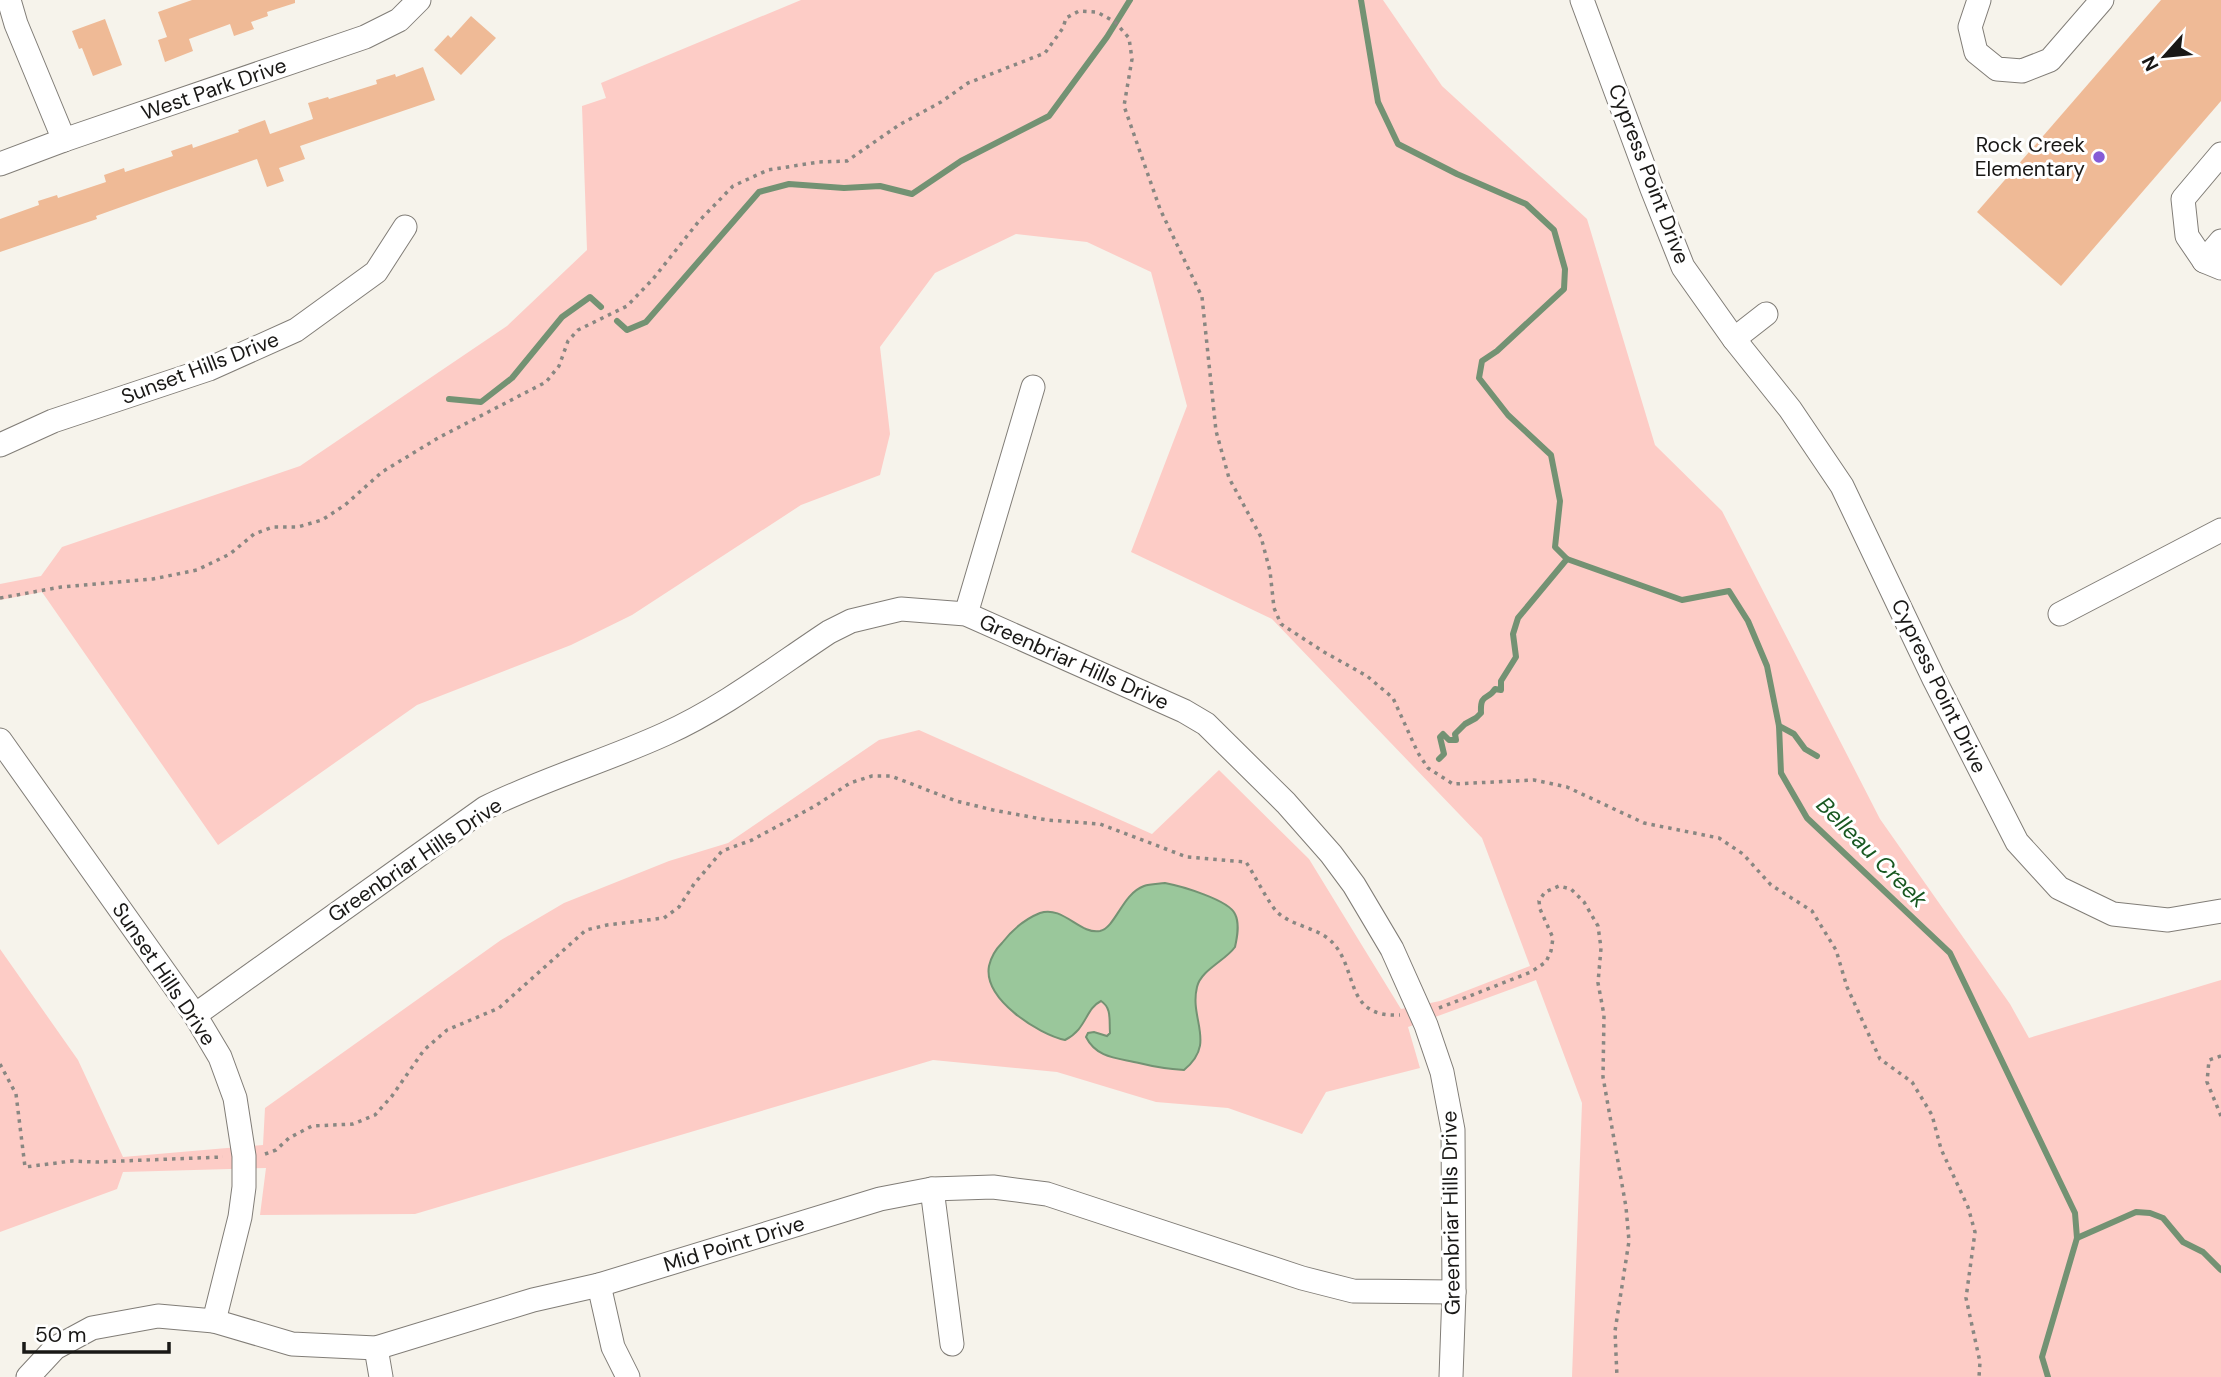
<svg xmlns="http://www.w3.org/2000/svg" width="2221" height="1377" viewBox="0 0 2221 1377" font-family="'DM Sans',sans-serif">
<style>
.green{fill:#fdccc6}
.water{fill:#9ac79b;stroke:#739273;stroke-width:2}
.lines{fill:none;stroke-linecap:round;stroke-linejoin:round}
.stream{stroke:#739273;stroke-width:6}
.building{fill:#efba96}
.minor-casing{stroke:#817d77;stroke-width:25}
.path{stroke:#898782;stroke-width:3.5;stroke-dasharray:3.5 5;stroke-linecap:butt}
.minor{stroke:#fff;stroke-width:23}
.poi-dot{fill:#865cd6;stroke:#fff;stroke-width:2.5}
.labels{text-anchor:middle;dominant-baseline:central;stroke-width:6;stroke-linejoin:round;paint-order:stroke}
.street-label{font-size:21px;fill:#191816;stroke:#fff}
.poi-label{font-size:21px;fill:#191816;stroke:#fff;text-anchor:end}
.water-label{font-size:23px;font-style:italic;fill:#185821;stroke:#fff}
</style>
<rect width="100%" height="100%" fill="#f6f3eb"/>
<path class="green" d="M801 0H1383L1442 86 1587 219 1655 445 1722 511 1880 819 2010 1004 2029 1038 2221 980V1377H1572L1582 1103 1536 980 1408 1027 1420 1068 1326 1092 1302 1134 1228 1108 1156 1102 1057 1072 933 1060 415 1214 260 1215 266 1168 123 1172 117 1189 0 1232V949L78 1060 123 1157 263 1145 265 1108 501 940 564 903 669 861 728 843 879 740 919 730 1152 834 1219 770 1309 859 1401 1009 1440 1001 1530 966 1482 838 1272 619 1131 552 1187 406 1151 272 1087 242 1016 234 935 273 880 347 890 434 880 475 801 505 632 615 571 645 417 705 218 845 42 592 0 600V584L41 576 62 547 300 466 507 326 587 250 582 106 606 98 601 83Z"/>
<path class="water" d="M1165 883C1181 886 1229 900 1235 914 1240 924 1237 938 1235 947 1225 961 1201 970 1197 987 1189 1020 1217 1043 1184 1070 1168 1069 1155 1067 1139 1063 1119 1058 1097 1059 1086 1037L1088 1033 1094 1032 1107 1036 1110 1033C1109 1020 1112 1008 1101 1001 1085 1009 1087 1029 1065 1040 1038 1034 983 999 989 966 991 957 996 949 1002 943 1012 930 1025 919 1040 913 1063 905 1080 935 1100 931 1116 927 1122 894 1144 886 1150 884 1158 884 1165 883Z"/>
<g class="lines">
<g class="stream">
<path d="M1361 0 1378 102 1398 144 1457 174 1526 204 1554 230 1565 269 1564 289 1497 351 1482 361 1479 378 1508 415 1551 455 1560 501 1555 547 1567 559 1682 600 1729 591 1748 621 1767 666 1779 726 1781 773 1807 818 1950 953 2075 1213 2077 1238 2042 1357 2048 1377"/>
<path d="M617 321 627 330 646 322 759 192 789 184 844 188 880 186 912 194 961 161 1049 116 1107 37 1130 0"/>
<path d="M449 399 481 402 512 378 562 317 590 297 601 307"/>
<path d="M1779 726 1794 734 1805 749 1817 756"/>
<path d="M1439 759 1444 754 1440 737 1443 734 1449 740H1456L1455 734 1465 724 1476 718 1481 713C1480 692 1488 701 1495 689L1501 690V681L1516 657 1513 634 1518 618 1567 559"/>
<path d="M2077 1238 2136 1212 2150 1213 2163 1218 2183 1242 2203 1252 2221 1270"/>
</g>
</g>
<g class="building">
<path d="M192 0H295V3L267 12 268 16 251 22 254 29 234 36 230 24 189 39 193 51 165 62 158 40 167 37 158 12Z"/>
<path d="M2161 0H2221V101L2061 286 1977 212Z"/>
<path d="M471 16 496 38 461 75 434 50 448 35 451 38Z"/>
<path d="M105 19 122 65 93 76 82 48 79 49 72 31Z"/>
<path d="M423 67 435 100 300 146 305 159 279 168 284 181 267 187 257 159 163 192 96 216 97 219 0 252V219L39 205 38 201 57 195 58 198 106 182 104 175 124 168 125 172 173 156 171 151 192 144 193 148 239 132 238 130 265 120 270 134 313 119 308 103 328 97 329 99 377 84 376 80 395 74 396 77Z"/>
</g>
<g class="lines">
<defs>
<g id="minor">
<path d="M9 0 16 24 64 140"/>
<path d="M1582 0 1652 189 1683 267 1734 339 1790 409 1842 486 1934 679 2017 842 2059 888 2113 914 2168 920 2221 911"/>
<path d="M1979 0 1970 27 1976 52 1997 69 2022 71 2050 60 2102 0"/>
<path d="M2221 154 2183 199 2187 236 2204 261 2221 268"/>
<path d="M0 164 64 140 365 37 399 20 419 0"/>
<path d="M2204 261 2221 241"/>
<path d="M1734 339 1766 314"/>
<path d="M0 445 53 421 209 369 296 330 376 272 405 227"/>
<path d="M966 614 1033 387"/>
<path d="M2060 614 2221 530"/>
<path d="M0 740 195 1015 220 1057 235 1098 244 1156V1187L240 1217 214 1321"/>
<path d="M195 1015 485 808C543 779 606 761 665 734 723 708 776 667 829 632L851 621 901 609 966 614 1184 711 1206 724 1286 803 1331 854 1354 885 1392 949 1426 1025 1442 1072 1453 1130 1454 1292 1451 1377"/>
<path d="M932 1189 952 1344"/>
<path d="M599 1285 613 1347 628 1377"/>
<path d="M376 1348 381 1377"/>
<path d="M28 1377 55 1348 92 1328 158 1316 214 1321 292 1344 376 1348 533 1300 599 1285 880 1199 932 1189 993 1187 1047 1194 1302 1278 1353 1291 1454 1292"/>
</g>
</defs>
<use href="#minor" class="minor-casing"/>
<g class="path">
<path d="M0 598 61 587 153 579 197 570 230 554 254 534 273 527H298L322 520 345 505 382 472 438 438 546 382 559 366 568 341 578 330 627 306 653 279 699 221 733 186 768 170 819 162 847 161 899 125 941 102 968 83 1045 53 1063 28 1066 18 1079 11 1097 12 1115 22 1129 38 1132 59 1124 106 1160 209 1202 297 1216 431 1229 478 1261 537 1270 571 1274 608 1281 624 1324 652 1367 676 1393 698 1418 753 1428 768 1453 784 1534 780 1567 787 1644 823 1719 838 1743 854 1771 885 1812 911 1836 950 1847 987 1880 1059 1912 1082 1932 1115 1941 1149 1968 1207 1975 1232 1966 1298 1980 1362 1979 1377"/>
<path d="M1439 1008 1531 972 1546 962 1551 951 1553 938 1540 909 1539 901 1545 892 1559 886 1571 889 1584 902 1598 926 1601 948 1598 983 1604 1015 1603 1077 1626 1207 1629 1241 1615 1331 1617 1377"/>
<path d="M2221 1056 2209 1060 2207 1082 2221 1116"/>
<path d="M0 1064 16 1094 25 1167 72 1161 96 1162 223 1157"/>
<path d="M265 1154 276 1150 289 1138 312 1126 353 1124 375 1115 392 1096 424 1050 447 1030 499 1008 586 930 607 925 664 918 679 907 694 884 722 851 752 840 815 806 850 783 872 776H891L956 801 993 810 1047 820 1100 824 1187 857 1246 862C1254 874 1269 904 1277 912 1292 926 1315 927 1330 940 1360 968 1342 1018 1400 1015"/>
</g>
<use href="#minor" class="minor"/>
</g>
<circle class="poi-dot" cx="2099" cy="157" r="7"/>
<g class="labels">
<g class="street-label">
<text transform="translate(214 89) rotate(-19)">West Park Drive</text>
<text transform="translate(1649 174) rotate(69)">Cypress Point Drive</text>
<text transform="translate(200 368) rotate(-21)">Sunset Hills Drive</text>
<text transform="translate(1074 662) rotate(24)">Greenbriar Hills Drive</text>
<text transform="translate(1939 686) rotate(64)">Cypress Point Drive</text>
<text transform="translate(415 860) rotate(-34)">Greenbriar Hills Drive</text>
<text transform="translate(164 974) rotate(56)">Sunset Hills Drive</text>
<text transform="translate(1451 1213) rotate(-91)">Greenbriar Hills Drive</text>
<text transform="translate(734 1244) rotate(-17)">Mid Point Drive</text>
</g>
<g class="poi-label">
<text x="2085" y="145">Rock Creek<tspan x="2085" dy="24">Elementary</tspan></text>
</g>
<g class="water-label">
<text transform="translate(1872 852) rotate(45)">Belleau Creek</text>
</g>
</g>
<g transform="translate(2165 56) rotate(243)" stroke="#ffffff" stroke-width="5" paint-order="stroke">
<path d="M0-5L12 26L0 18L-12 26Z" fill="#191816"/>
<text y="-10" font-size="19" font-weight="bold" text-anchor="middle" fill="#191816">N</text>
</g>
<path d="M24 1342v10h145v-10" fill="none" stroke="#191816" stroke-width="3.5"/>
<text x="35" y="1342" font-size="21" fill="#191816" stroke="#ffffff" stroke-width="5" paint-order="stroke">50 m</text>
</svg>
